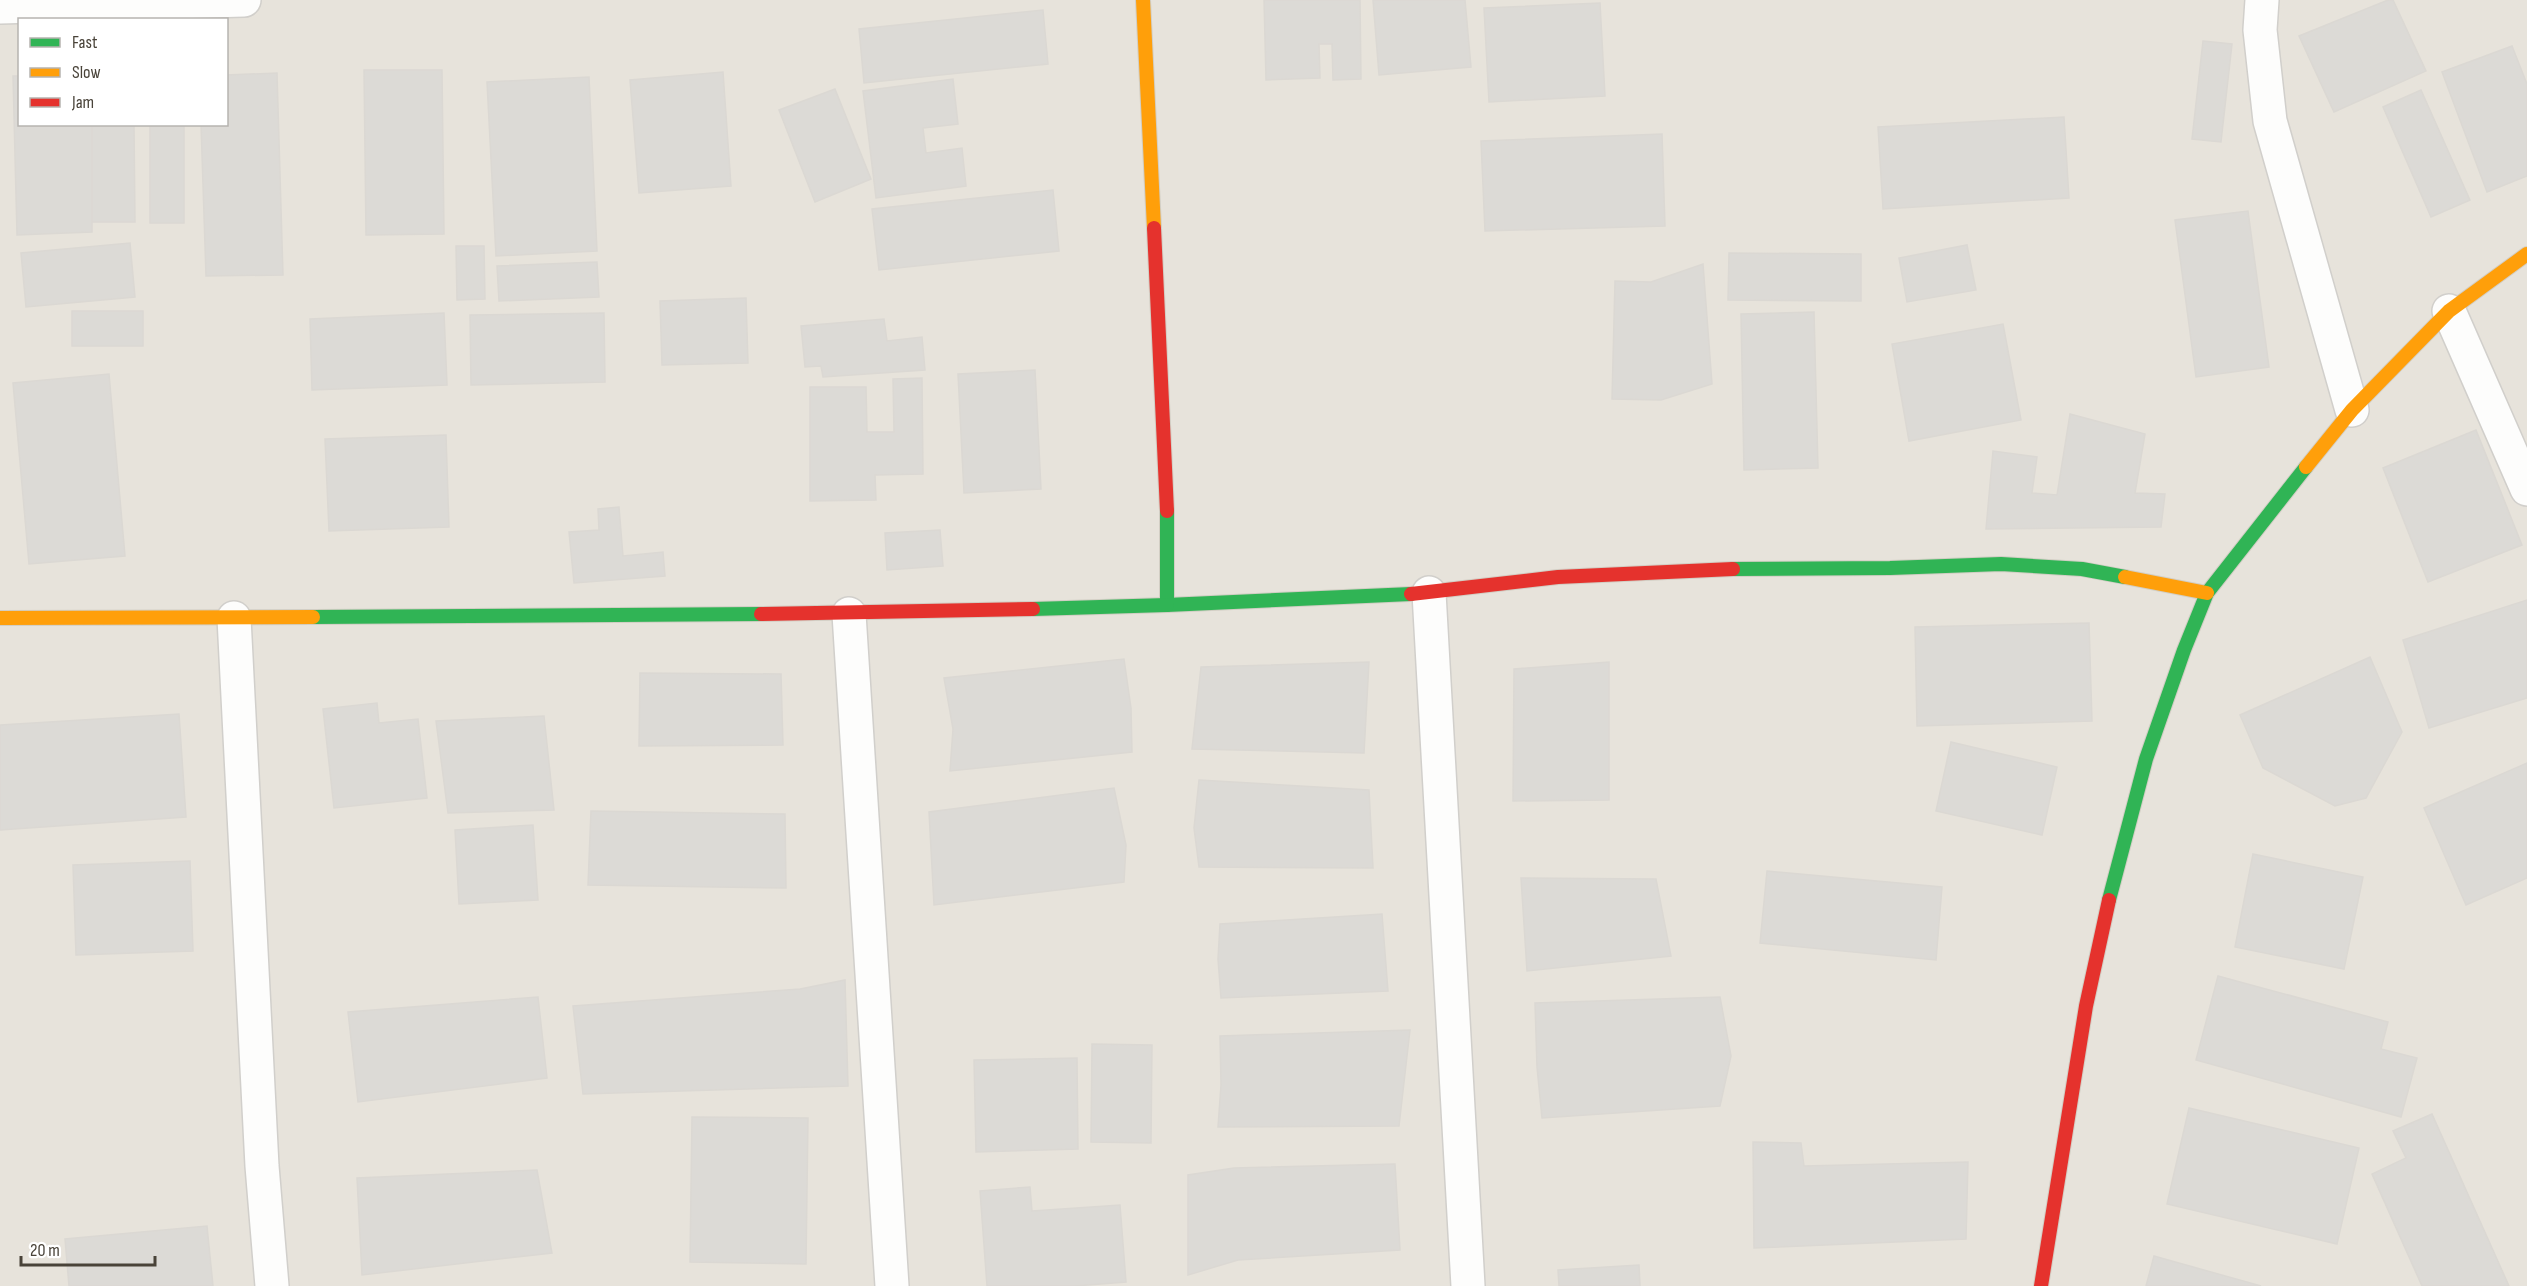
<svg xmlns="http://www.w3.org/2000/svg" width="2527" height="1286" viewBox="0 0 2527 1286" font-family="'Sofia Sans Condensed',sans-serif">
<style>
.residential{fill:#e7e3db;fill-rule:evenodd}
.building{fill:#dcdad6;stroke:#dbd8d3;stroke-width:1.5}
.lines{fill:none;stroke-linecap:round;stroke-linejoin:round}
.street-casing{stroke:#d1cfcb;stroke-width:36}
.fast-casing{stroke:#d2cec4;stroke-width:16}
.slow-casing{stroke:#d2cec4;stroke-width:16}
.jam-casing{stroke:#d2cec4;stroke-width:16}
.street{stroke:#fdfdfc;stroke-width:33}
.fast{stroke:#30b455;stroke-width:14}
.slow{stroke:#ff9f0a;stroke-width:14}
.jam{stroke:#e5322d;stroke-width:14}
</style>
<rect width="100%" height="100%" fill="#f3f1ed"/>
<path class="residential" d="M0 0H2527V1286H0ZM20 20H226V124H20Z"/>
<g class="building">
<path d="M1264 0H1360L1361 79 1333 80 1332 44H1319L1320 78 1266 80Z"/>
<path d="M1373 0H1465L1471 67 1379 75Z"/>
<path d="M2388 0H2393L2426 71 2334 112 2299 36Z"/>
<path d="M1600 3 1605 96 1489 102 1484 8Z"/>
<path d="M1043 10 1048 64 864 83 859 29Z"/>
<path d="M2203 41 2232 44 2221 142 2192 139Z"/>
<path d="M2512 46 2527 84V176L2487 192 2442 72Z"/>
<path d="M364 70H442L444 234 366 235Z"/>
<path d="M723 72 731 186 639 193 630 80Z"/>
<path d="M277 73 283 275 206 276 201 124H226V75Z"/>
<path d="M13 76H20V124H92V232L17 235Z"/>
<path d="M589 77 597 251 496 256 487 82Z"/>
<path d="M953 79 958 124 923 128 926 153 962 148 966 186 876 198 863 91Z"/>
<path d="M835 89 871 179 815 202 779 110Z"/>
<path d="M2421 90 2470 200 2431 217 2383 107Z"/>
<path d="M2064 117 2069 198 1883 209 1878 127Z"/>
<path d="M92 124H134L135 222H92Z"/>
<rect x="150" y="124" width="34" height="99"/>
<path d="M1662 134 1665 226 1485 231 1481 141Z"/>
<path d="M1053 190 1059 251 879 270 872 209Z"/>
<path d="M2248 211 2269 367 2196 377 2175 220Z"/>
<path d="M130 243 135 297 26 307 21 253Z"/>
<path d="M1967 245 1976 290 1907 302 1899 258Z"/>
<path d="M456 246H484L485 299 457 300Z"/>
<path d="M1729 253 1861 254V301L1728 300Z"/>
<path d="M597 262 599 297 499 301 497 266Z"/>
<path d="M1703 264 1712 384 1661 400 1612 399 1615 281 1651 282Z"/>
<path d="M746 298 748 363 662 365 660 301Z"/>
<rect x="72" y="311" width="71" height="35"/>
<path d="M1814 312 1818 468 1744 470 1741 314Z"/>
<path d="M444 313 447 385 312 390 310 319Z"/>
<path d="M604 313 605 382 471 385 470 315Z"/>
<path d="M884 319 887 341 922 337 925 370 823 377 821 366 805 367 801 326Z"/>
<path d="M2003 324 2021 420 1909 441 1892 344Z"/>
<path d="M1035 370 1041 489 964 493 958 374Z"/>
<path d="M109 374 125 556 29 564 13 383Z"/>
<path d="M922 378 923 474 875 475 876 500 810 501V387H866L867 432H894L893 379Z"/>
<path d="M2070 414 2145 434 2135 493 2165 494 2161 527 1986 529 1993 451 2037 457 2032 493 2057 495Z"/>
<path d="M2476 430 2522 545 2428 582 2383 468Z"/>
<path d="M446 435 449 527 329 531 325 439Z"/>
<path d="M619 507 623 556 663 552 665 576 574 583 569 532 599 530 598 509Z"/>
<path d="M940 530 943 566 887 570 885 533Z"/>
<path d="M2527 600V698L2429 728 2403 640Z"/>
<path d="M2089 623 2092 721 1917 726 1915 627Z"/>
<path d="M2370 657 2402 732 2366 798 2335 806 2263 768 2240 715Z"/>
<path d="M1124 659 1131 708 1132 752 950 771 953 729 944 678Z"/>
<path d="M1369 662 1364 753 1192 749 1201 667Z"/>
<path d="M1609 662V800L1513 801 1514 669Z"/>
<path d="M640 673 781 674 783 745 639 746Z"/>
<path d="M377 703 379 723 418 719 427 798 334 808 323 709Z"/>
<path d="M179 714 186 817 0 830V725Z"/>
<path d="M544 716 554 810 448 813 436 721Z"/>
<path d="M1951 742 2057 767 2042 835 1936 811Z"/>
<path d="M2527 763V878L2466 905 2424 808Z"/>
<path d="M1199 780 1369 790 1373 868 1199 867 1194 828Z"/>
<path d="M1114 788 1126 845 1124 882 934 905 929 812Z"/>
<path d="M591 811 785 814 786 888 588 885Z"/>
<path d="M533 825 538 900 459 904 455 830Z"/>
<path d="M2253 854 2363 877 2344 969 2235 947Z"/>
<path d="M190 861 193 951 76 955 73 865Z"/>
<path d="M1767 871 1942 887 1936 960 1760 943Z"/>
<path d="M1521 878 1656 879 1671 956 1527 971Z"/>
<path d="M1382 914 1388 991 1221 998 1218 959 1220 924Z"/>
<path d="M2218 976 2388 1022 2381 1049 2417 1058 2401 1117 2196 1060Z"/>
<path d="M845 980 848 1086 583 1094 573 1006 800 989Z"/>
<path d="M538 997 547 1078 358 1102 348 1012Z"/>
<path d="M1720 997 1731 1056 1720 1106 1542 1118 1537 1067 1535 1003Z"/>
<path d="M1410 1030 1399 1126 1218 1127 1221 1085 1220 1036Z"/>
<path d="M1092 1044 1152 1045 1151 1143 1091 1142Z"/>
<path d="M1077 1058 1078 1149 976 1152 974 1060Z"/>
<path d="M2189 1108 2359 1148 2337 1244 2167 1204Z"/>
<path d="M2432 1114 2509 1286H2422L2372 1174 2406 1158 2393 1131Z"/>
<path d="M692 1117 808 1118 806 1264 690 1262Z"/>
<path d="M1753 1142 1801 1143 1804 1166 1968 1162 1966 1239 1754 1248Z"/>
<path d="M1395 1164 1400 1250 1238 1260 1188 1275V1175L1234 1168Z"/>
<path d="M537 1170 552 1253 362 1275 357 1178Z"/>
<path d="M1030 1187 1032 1211 1120 1205 1126 1282 1075 1286H987L980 1191Z"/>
<path d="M207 1226 213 1286H69L65 1239Z"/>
<path d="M2154 1256 2261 1286H2146Z"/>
<path d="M1639 1265 1640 1286H1559L1558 1270Z"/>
</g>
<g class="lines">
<defs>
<g id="street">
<path d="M2262 0 2260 30 2270 121 2352 410"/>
<path d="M0 7 244 0"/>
<path d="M2449 311 2527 489"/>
<path d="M1429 593 1468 1286"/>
<path d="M849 614 892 1286"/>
<path d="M234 618 262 1166 272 1286"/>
</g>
<g id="fast">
<path d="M1167 511V605L1411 594"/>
<path d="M1733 569 1890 568 2001 564 2082 569 2125 577"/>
<path d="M1033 609 1167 605"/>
<path d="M313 617 761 614"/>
<path d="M2109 900 2146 759 2184 650 2207 593 2306 467"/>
</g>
<g id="slow">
<path d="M1143 0 1154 228"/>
<path d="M2306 467 2352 410 2449 311 2527 254"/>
<path d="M2125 577 2207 593"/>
<path d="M0 618 313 617"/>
</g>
<g id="jam">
<path d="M1154 228 1167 511"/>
<path d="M1411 594 1558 577 1733 569"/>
<path d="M761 614 1033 609"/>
<path d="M2041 1286 2086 1006 2109 900"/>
</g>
</defs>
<use href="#street" class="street-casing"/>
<use href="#fast" class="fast-casing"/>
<use href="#slow" class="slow-casing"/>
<use href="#jam" class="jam-casing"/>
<use href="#street" class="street"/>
<use href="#fast" class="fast"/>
<use href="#slow" class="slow"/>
<use href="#jam" class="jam"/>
</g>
<rect x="18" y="18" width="210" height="108" fill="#ffffff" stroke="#b6b4b0" stroke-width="1.5"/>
<rect x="30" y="38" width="30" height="9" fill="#30b455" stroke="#b6b4b0" stroke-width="1.5"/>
<text x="72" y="48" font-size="18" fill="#494339">Fast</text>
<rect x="30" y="68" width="30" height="9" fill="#ff9f0a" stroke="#b6b4b0" stroke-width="1.5"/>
<text x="72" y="78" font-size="18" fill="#494339">Slow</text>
<rect x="30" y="98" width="30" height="9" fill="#e5322d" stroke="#b6b4b0" stroke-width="1.5"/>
<text x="72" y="108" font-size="18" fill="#494339">Jam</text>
<path d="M21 1256v9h134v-9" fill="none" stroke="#494339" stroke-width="3"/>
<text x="30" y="1256" font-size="18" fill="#494339" stroke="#ffffff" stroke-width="4.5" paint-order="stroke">20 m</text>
</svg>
